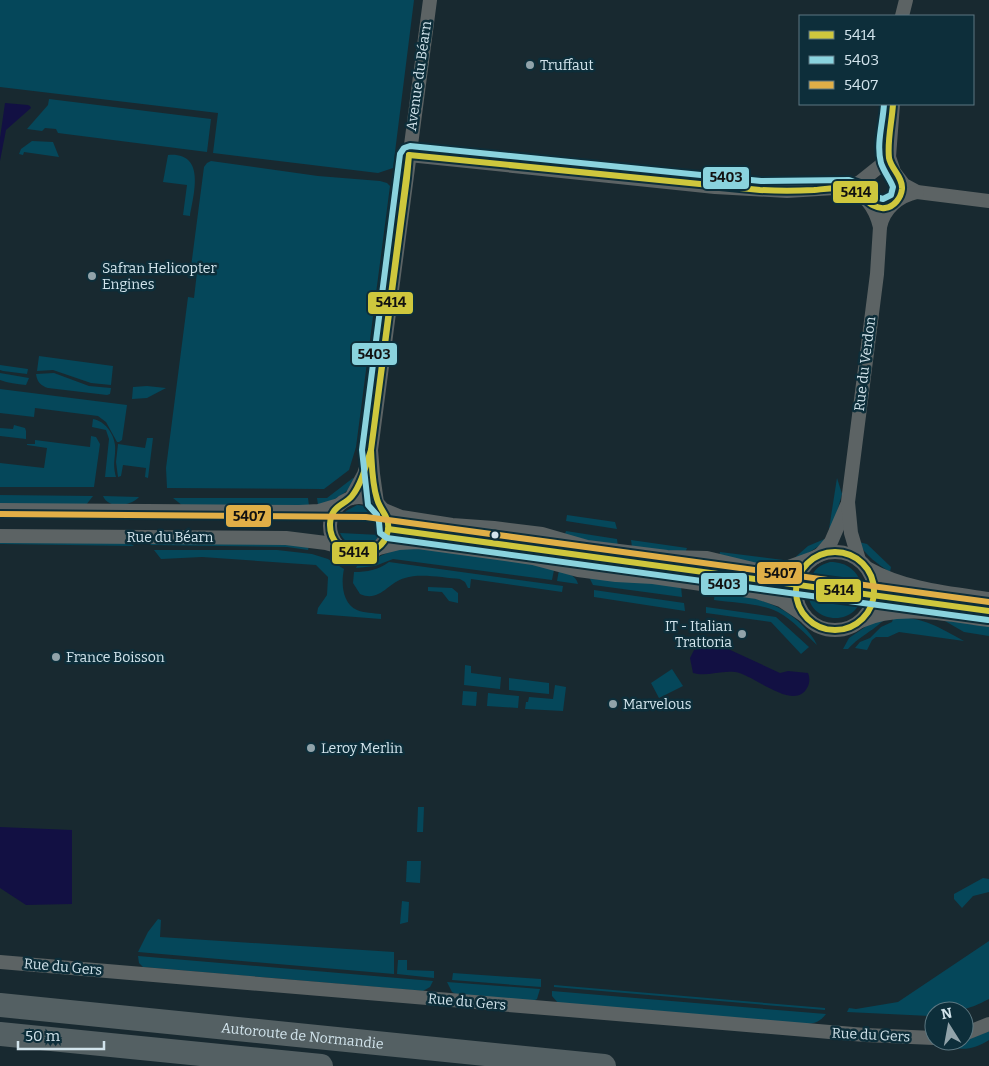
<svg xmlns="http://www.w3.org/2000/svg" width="989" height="1066" viewBox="0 0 989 1066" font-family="Bitter,serif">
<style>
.green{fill:#05475a}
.water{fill:#121043}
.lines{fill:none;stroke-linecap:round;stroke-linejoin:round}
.minor{stroke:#5c6364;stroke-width:14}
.motorway{stroke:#546063;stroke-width:24}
.bus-1-casing{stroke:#0d2e3a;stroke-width:10}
.bus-2-casing{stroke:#0d2e3a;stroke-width:10}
.bus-3-casing{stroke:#0d2e3a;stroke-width:10}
.bus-1{stroke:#cec73d;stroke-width:6}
.bus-2{stroke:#8ad3de;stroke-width:6}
.bus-3{stroke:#e0af47;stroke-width:6}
.poi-dot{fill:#91a3aa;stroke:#0d2e3a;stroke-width:2}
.bus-dot{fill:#d2e4ec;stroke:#0d2e3a;stroke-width:2}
.labels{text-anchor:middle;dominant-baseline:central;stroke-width:5;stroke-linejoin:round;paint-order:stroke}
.poi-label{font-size:14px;fill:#d2e4ec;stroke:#0d2e3a;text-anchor:start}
.street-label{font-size:14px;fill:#d2e4ec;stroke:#0d2e3a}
.line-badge{stroke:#0d2e3a;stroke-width:2}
.pale-badge-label{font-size:14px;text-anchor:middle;font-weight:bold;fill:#111}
</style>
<rect width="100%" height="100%" fill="#182930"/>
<g class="green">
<path d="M0 0H414L393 168 378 173 213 153 218 113 0 87Z"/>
<path d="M49 99 211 119 207 152 58 133 56 129 45 128 42 131 27 129 48 105Z"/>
<path d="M32 141 53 142 59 157 24 152 23 155 19 154 21 149Z"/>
<path d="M168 155C206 152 194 193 190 216L183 215 187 185 163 182Z"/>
<path d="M211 161 318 176 380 181 387 183 390 186 356 447 349 470 324 489 167 488 166 468 188 297 194 298 197 272 192 270 191 267 204 167 207 163Z"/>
<path d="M39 356 113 366 111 385 91 383 53 370 37 371Z"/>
<path d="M0 365 28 369 27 374 3 371 0 370Z"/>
<path d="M0 373 29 378 26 385C17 384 8 383 0 380Z"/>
<path d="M54 373 89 386 111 388 110 394 107 395 48 388C41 386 37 382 36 374Z"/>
<path d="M147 386 166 388 147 398 132 399 133 387Z"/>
<path d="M0 389 127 405 122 440 119 442H117L106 422 98 416 35 408 34 417 0 413Z"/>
<path d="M93 419C105 421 114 434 115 445 116 458 112 462 116 477H105L109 439 106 430 92 427Z"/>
<path d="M14 425 25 428 26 431V439L0 436V428L13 429Z"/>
<path d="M91 436 96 437 100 444 94 487H0V463L44 468 47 448 27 445V444H35V440L90 447Z"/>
<path d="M147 438H153L148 478 145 477 146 468 123 465 121 476 118 477 116 462 118 444 145 448Z"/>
<path d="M353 478 356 480C347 494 334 501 318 505L317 498H327Z"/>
<path d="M837 478 842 494 832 530 829 529Z"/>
<path d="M0 495 93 496 86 505 0 506Z"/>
<path d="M103 496 139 497C131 506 109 510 103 496Z"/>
<path d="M173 498H308L309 506H183Z"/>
<path d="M357 505C370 506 376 510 382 521L340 519 346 511Z"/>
<path d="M567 515 615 522 617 529 566 521Z"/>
<path d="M566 531 617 539 618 547 564 537Z"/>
<path d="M340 533 380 535C370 552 348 550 340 533Z"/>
<path d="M827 538 822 544 799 559 773 567 719 557 720 552 791 561 808 546Z"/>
<path d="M0 539 128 542 134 546 0 544Z"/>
<path d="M631 540 687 548 685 553 632 547Z"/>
<path d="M148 541 287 544 309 546 308 550 287 547 151 545Z"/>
<path d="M859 542 867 544 891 567 890 572C879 565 864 555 859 542Z"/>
<path d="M407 546 521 560 554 570 552 580 393 559 375 566 356 568 357 566C374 559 390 551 407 546Z"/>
<path d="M154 550H277L312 554 328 559 344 569C341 583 342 603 357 610 363 613 374 613 381 614V619L317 614 318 608 327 595 328 577 316 565 202 557 161 559Z"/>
<path d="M389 562 563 586 562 592 471 579 470 588H468L465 582 460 579C445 578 420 573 405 578 388 582 380 603 360 594L353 583 354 572C367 572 378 570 389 562Z"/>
<path d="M830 562C848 562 857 571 863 587L811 580C813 569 820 565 830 562Z"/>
<path d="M559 570C567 573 576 575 578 584L557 581Z"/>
<path d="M588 575 681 586 682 597 593 585Z"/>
<path d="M428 587 452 588 458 593V603L449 601 442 592 428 591Z"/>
<path d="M594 590 684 603 685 611 594 597Z"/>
<path d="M715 590C749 597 778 600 803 626 809 632 814 638 817 645 805 634 793 620 778 612 760 603 734 603 714 600Z"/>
<path d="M809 593 862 600C858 607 854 613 846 616 829 623 807 611 809 593Z"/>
<path d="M706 607 776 617 809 647 801 654 771 622 706 613Z"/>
<path d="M894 616C926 619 937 626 964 641L899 632 888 637H876L872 640 867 650 855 648 860 642 870 638 881 627 892 622Z"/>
<path d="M938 617 989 624V636L964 632Z"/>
<path d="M887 619C880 622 877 627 870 631 862 637 855 641 848 649H843L849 638 874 621Z"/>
<path d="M465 665 471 666V673L501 677 500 689 464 685Z"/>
<path d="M672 669 683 686 659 698 651 683Z"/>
<path d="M509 678 549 683V694L509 690Z"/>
<path d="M555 685 566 687 563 711 525 709 526 702H528L529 697 553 699Z"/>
<path d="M463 691 477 692 476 706 462 705Z"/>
<path d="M488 693 519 696 518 708 487 706Z"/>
<path d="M418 807H424L423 832H417Z"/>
<path d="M407 861H421L420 883 406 882Z"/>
<path d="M983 878 989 879V892L973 896 962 908 954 899V894Z"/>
<path d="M402 901 409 902 408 922 400 924Z"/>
<path d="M158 919 161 920 160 937 394 952V974L138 952 148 932Z"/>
<path d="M989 941V999C966 1011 959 1011 934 1011V1015L930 1016 847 1012 849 1008 856 1009 898 1002Z"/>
<path d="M138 956 433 981 430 987 423 991 143 967 139 963Z"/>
<path d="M398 960H407V970L434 971V978L397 974Z"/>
<path d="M453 973 541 979V987L452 980Z"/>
<path d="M447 982 540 989 537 999 533 1001 458 995 452 992Z"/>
<path d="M554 985 825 1008V1010L554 987Z"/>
<path d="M552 991 826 1014C819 1023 813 1024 802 1024L558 1003 552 996Z"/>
<path d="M989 1031V1040C975 1049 961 1052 946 1045L964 1041Z"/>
</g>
<g class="water">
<path d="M5 103 28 105 30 106 31 108 6 130 0 161V138Z"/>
<path d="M712 646 726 648 780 673 788 671 808 673C810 678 810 683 807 688 794 712 753 674 735 672 720 670 707 677 693 673L690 658 694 650Z"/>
<path d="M0 827 72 830V904L26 905 0 888Z"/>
</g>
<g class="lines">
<g class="minor">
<path d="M902 16 906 0"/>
<path d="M893 104 889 157 894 172 904 185 917 192 989 201"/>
<path d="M409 155 715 187 787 191 850 187 860 182 880 166 886 159 888 152"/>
<path d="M844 188C865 192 875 207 880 227"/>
<circle cx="359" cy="526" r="29"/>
<path d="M351 498 364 474 369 458"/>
<path d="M377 503 373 474 371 450 430 0"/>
<path d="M0 510 299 512 319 511 339 505"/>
<path d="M384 510 401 517 452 525 494 528 542 534 587 547 667 557 707 558 757 570H780L816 557"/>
<path d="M0 536 286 538 326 543 340 547"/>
<path d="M379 548 399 543 418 542 533 558 578 570 616 575 653 577 757 592 781 600 805 616"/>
<circle cx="835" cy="591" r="39"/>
<path d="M820 555 831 542 847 505"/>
<path d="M859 560 851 533 848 502 877 274 880 227C884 208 899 196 917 192"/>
<path d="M867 568C904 589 947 593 989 599"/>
<path d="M861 621C898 603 950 615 989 620"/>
<path d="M0 962 865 1035 934 1038"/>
<path d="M964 1034 989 1024"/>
</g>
<g class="motorway">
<path id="s1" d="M0 1005 604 1066"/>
<path d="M0 1034 321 1066"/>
</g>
<defs>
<g id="bus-1">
<path d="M409 155 407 178 371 450Z"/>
<path d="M409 155 760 190C778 191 796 191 814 190 825 189 837 187 848 189 862 192 870 210 885 208 894 207 901 198 902 189 903 177 891 169 889 158 887 140 892 122 893 104"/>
<path d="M371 450C372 466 372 483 377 499 380 511 390 516 388 530 382 565 329 559 330 524 331 505 344 506 352 496 362 483 366 465 371 450Z"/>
<path d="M388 529 989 611"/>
<circle cx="835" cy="591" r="39"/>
</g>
<path id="bus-2" d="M884 104C883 123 876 144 881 163 884 172 890 179 893 187L891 195 883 199 876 197 860 184 849 180 761 181 410 146 404 148 400 154 362 450 368 505 377 515 379 522 380 533 387 538 988 620"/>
<path id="bus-3" d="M0 514 366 517 989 602"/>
</defs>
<use href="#bus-1" class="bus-1-casing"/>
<use href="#bus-2" class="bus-2-casing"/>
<use href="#bus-3" class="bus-3-casing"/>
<use href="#bus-1" class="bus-1"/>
<use href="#bus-2" class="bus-2"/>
<use href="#bus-3" class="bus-3"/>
</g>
<g class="poi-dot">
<circle cx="530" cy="65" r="5"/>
<circle cx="92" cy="276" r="5"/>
<circle cx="742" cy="634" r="5"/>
<circle cx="56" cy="657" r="5"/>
<circle cx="613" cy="704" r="5"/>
<circle cx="311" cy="748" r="5"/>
</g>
<circle class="bus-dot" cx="495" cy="535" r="4.5"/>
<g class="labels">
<g class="poi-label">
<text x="540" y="65">Truffaut</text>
<text x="102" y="268">Safran Helicopter<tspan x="102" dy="16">Engines</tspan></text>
<text x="732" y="626" text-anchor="end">IT - Italian<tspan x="732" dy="16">Trattoria</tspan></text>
<text x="66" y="657">France Boisson</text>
<text x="623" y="704">Marvelous</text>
<text x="321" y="748">Leroy Merlin</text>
</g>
<g class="street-label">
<text transform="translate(419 76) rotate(-82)">Avenue du Béarn</text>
<text transform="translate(865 364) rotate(-83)">Rue du Verdon</text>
<text x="170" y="537">Rue du Béarn</text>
<text transform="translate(63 967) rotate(5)">Rue du Gers</text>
<text transform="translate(467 1002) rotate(5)">Rue du Gers</text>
<text transform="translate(871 1035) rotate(3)">Rue du Gers</text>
<text stroke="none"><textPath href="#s1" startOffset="304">Autoroute de Normandie</textPath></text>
</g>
</g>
<g class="line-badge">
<rect x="702" y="166" width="48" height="24" rx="5" fill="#8ad3de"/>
<rect x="832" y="180" width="47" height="24" rx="5" fill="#cec73d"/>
<rect x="367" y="291" width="47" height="24" rx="5" fill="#cec73d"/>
<rect x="351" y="342" width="47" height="24" rx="5" fill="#8ad3de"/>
<rect x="225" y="504" width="47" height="24" rx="5" fill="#e0af47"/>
<rect x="331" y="541" width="47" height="24" rx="5" fill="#cec73d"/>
<rect x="756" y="561" width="47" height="24" rx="5" fill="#e0af47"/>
<rect x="700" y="572" width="48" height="24" rx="5" fill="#8ad3de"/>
<rect x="815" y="578" width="47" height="25" rx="5" fill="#cec73d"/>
</g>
<g class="pale-badge-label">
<text x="726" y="182">5403</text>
<text x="856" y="197">5414</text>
<text x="391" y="307">5414</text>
<text x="374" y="359">5403</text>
<text x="249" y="521">5407</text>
<text x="354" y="557">5414</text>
<text x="780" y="578">5407</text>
<text x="724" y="589">5403</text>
<text x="839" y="595">5414</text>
</g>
<rect x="799" y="15" width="175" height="90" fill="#0d2e3a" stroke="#5c7781"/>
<rect x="809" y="31" width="25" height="8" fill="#cec73d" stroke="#5c7781"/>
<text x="844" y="40" font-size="15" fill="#d2e4ec">5414</text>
<rect x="809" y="56" width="25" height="8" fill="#8ad3de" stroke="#5c7781"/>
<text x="844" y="65" font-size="15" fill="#d2e4ec">5403</text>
<rect x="809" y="81" width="25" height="8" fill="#e0af47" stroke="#5c7781"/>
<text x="844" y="90" font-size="15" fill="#d2e4ec">5407</text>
<g transform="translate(949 1026) rotate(349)"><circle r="24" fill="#0d2e3a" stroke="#5c7781"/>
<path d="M0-4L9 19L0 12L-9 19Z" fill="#91a3aa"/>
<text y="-8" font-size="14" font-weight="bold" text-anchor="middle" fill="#d2e4ec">N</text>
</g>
<path d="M18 1041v8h86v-8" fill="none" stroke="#d2e4ec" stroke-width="2.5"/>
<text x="25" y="1041" font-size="15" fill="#d2e4ec" stroke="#0d2e3a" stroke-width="4" paint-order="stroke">50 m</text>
</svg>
